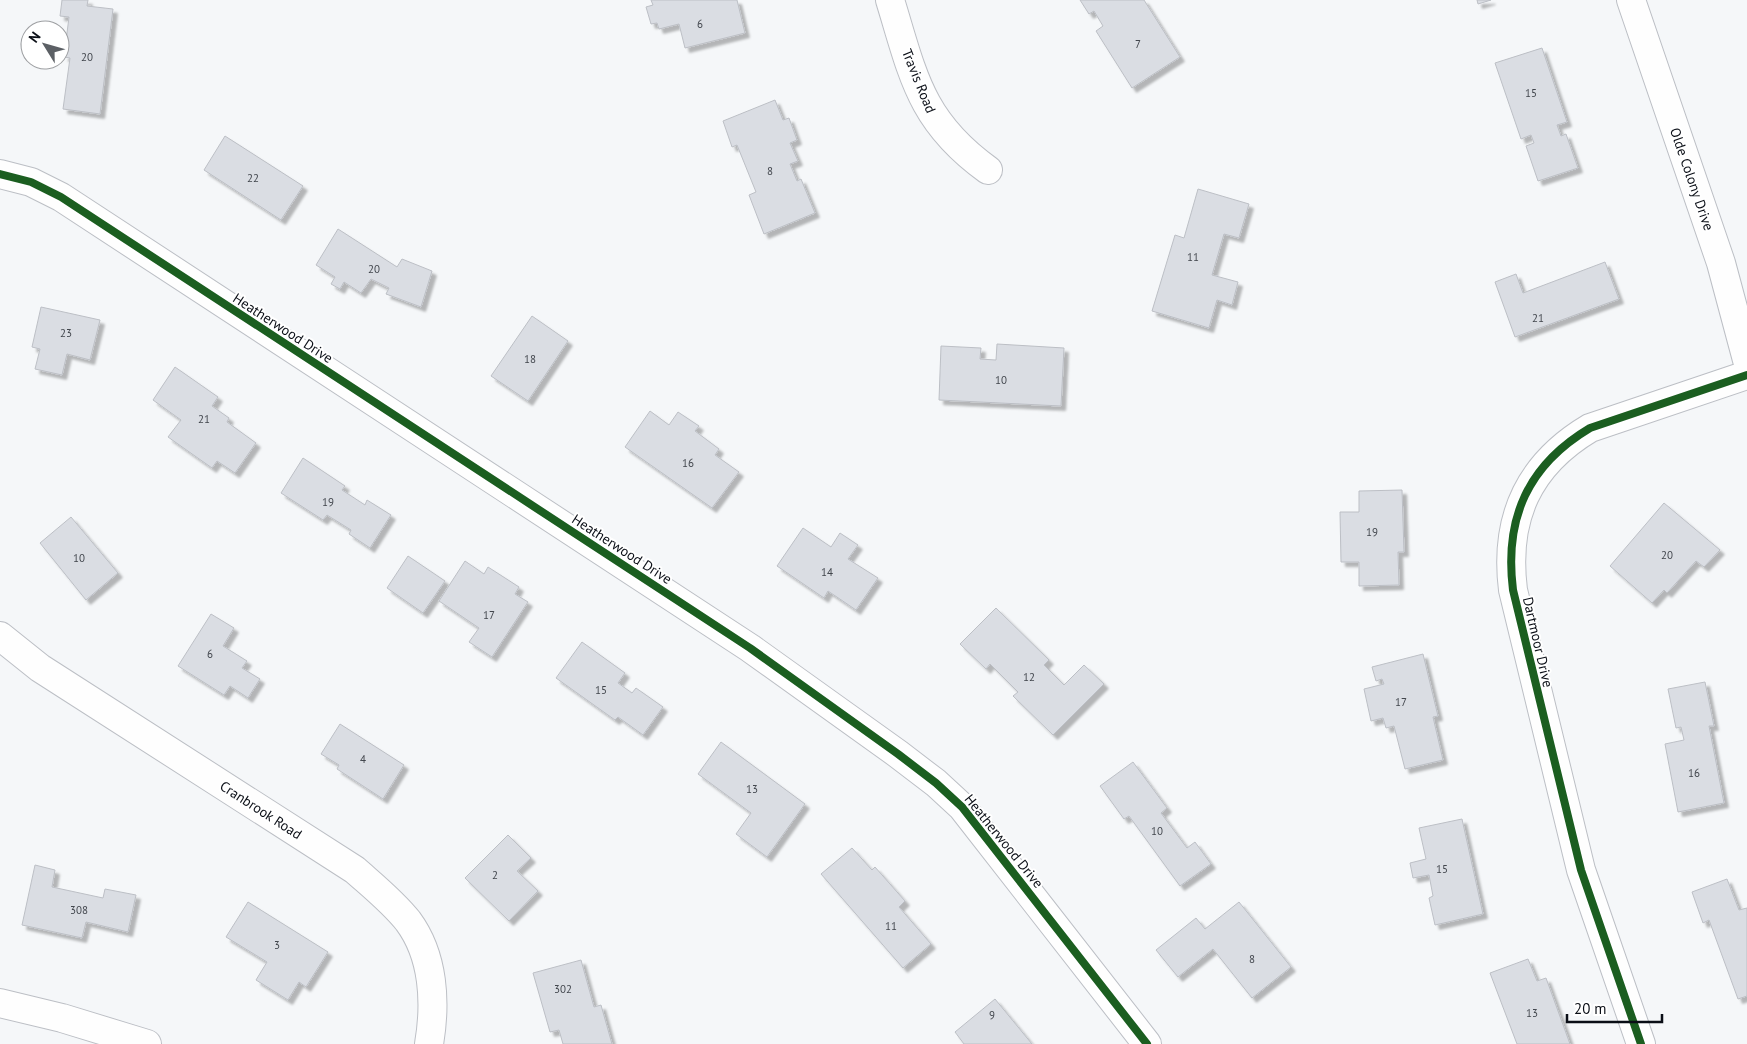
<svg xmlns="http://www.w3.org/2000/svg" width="1747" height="1044" viewBox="0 0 1747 1044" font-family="'PT Sans',sans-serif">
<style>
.building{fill:#dadde3;stroke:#bcbfc5;filter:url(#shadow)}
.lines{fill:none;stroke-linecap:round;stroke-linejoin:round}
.street-casing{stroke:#bcbfc5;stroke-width:30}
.street{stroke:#fefefe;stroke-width:28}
.cycleway-casing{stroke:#fff;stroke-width:11}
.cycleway{stroke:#1b5e20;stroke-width:8}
.labels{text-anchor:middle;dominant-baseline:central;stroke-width:4;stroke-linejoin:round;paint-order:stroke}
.number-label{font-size:11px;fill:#41454c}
.street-label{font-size:14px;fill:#0a0e16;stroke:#fff}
</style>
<defs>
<filter id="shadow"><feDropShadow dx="4.5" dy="4.5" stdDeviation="1" flood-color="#0004"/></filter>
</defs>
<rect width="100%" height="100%" fill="#f5f7f9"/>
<g class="building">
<path d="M62 0H88L87 6 113 9 100 114 63 109 70 58 64 57 69 17 60 16Z"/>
<path d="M651 0H737L745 33 685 48 679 24 659 29 657 23 651 24 646 7 653 5Z"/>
<path d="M1080 0H1144L1180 57 1132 88 1096 31 1103 26 1094 11 1089 14Z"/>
<path d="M1477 0H1491L1478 4Z"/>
<path d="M1542 48 1567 122 1557 125 1561 136 1566 134 1578 168 1538 181 1526 146 1534 143 1531 135 1521 139 1495 63Z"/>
<path d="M775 100 783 120 789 118 797 140 790 143 798 161 790 164 797 181 801 179 815 213 764 234 749 195 756 192 737 145 732 147 723 121Z"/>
<path d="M225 136 303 186 281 220 204 170Z"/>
<path d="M1198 189 1249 204 1239 238 1224 234 1212 275 1238 282 1232 305 1217 300 1209 328 1152 311 1175 235 1184 238Z"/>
<path d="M338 229 397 267 402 259 432 271 421 307 386 294 389 288 371 279 361 293 344 282 340 289 331 284 335 277 316 265Z"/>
<path d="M1605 262 1619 299 1515 337 1495 282 1516 274 1523 293Z"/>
<path d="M41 307 100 320 90 360 67 354 62 375 35 369 40 349 32 347Z"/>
<path d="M532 316 568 341 528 401 491 376Z"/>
<path d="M997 344 1064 348 1061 406 939 400 941 346 981 348 980 359 996 360Z"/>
<path d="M175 367 218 397 212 406 229 418 227 422 256 443 235 473 217 461 212 468 168 437 181 420 153 400Z"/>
<path d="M650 411 669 425 678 412 699 426 695 431 719 449 715 455 739 472 712 508 625 447Z"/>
<path d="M303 458 345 486 342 490 365 505 367 500 391 515 370 548 349 534 351 530 327 515 323 520 281 493Z"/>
<path d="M1402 490 1404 552H1398L1399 585 1359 586V562H1341L1340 512H1359V491Z"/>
<path d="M1664 503 1720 550 1704 567 1696 561 1667 593 1664 590 1652 603 1610 566Z"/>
<path d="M71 517 118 573 86 600 40 543Z"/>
<path d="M803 528 831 547 840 533 858 545 848 559 878 578 856 610 828 591 824 598 777 566Z"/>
<path d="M408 556 445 581 423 613 387 588Z"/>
<path d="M465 561 484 574 488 567 519 587 515 594 528 602 492 657 469 642 479 628 439 601Z"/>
<path d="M996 608 1049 660 1044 665 1064 685 1084 665 1104 684 1053 735 1013 696 1018 692 990 664 986 669 960 644Z"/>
<path d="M211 614 234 628 223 646 247 661 242 668 260 679 248 698 230 686 224 695 178 666Z"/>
<path d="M582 642 625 673 618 683 632 693 636 688 663 707 643 735 618 717 615 720 556 678Z"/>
<path d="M1423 654 1438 716 1433 717 1443 760 1405 769 1394 726 1386 728 1383 718 1371 721 1364 689 1384 684 1382 679 1376 681 1372 667Z"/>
<path d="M1705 682 1714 726H1709L1724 803 1678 812 1665 744 1684 740 1681 727 1676 728 1668 689Z"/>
<path d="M340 724 404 765 383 799 337 769 339 765 321 754Z"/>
<path d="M721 742 805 804 767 857 736 834 751 813 698 774Z"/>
<path d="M1133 762 1167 808 1161 813 1187 848 1195 842 1211 864 1180 886 1129 816 1124 819 1100 786Z"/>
<path d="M1462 819 1483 914 1435 925 1429 898 1433 896 1429 875 1413 878 1410 863 1426 859 1419 828Z"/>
<path d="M508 835 531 858 517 871 538 891 509 921 465 878Z"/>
<path d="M852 848 872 870 875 867 905 901 899 907 931 944 903 968 821 874Z"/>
<path d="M35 865 55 870 52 887 103 898 105 889 136 895 128 932 86 922 82 938 22 925Z"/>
<path d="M1727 879 1739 910 1747 908V996L1738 999 1709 920 1703 923 1692 892Z"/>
<path d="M248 902 328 952 306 987 299 982 288 1000 256 980 267 962 226 937Z"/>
<path d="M1239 902 1291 967 1252 998 1213 949 1178 977 1156 950 1196 918 1205 929Z"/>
<path d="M1528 959 1537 981 1546 978 1570 1044H1517L1490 973Z"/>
<path d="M581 960 594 1007 601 1005 612 1044H563L559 1030 550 1032 533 973Z"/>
<path d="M995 999 1032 1044H964L955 1032Z"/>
</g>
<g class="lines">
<defs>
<g id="street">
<path d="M890 0C913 75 920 121 988 170"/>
<path d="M1631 0 1721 263 1747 360"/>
<path d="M0 174 31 182 61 197 750 648 898 754 936 783 962 807 1147 1044"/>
<path d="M0 636 40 668 355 870C373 886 393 902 408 921 434 956 436 1003 429 1044"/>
<path d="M0 1003 62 1018 147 1044"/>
<path d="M1641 1044 1581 870 1513 590C1504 518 1528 465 1590 428L1747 375"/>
</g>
</defs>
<use href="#street" class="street-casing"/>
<use href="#street" class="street"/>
<defs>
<g id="cycleway">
<path d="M0 174 31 182 61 197 750 648 898 754 936 783 962 807 1147 1044"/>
<path d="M1641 1044 1581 870 1513 590C1504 518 1528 465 1590 428L1747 375"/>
</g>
</defs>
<use href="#cycleway" class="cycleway-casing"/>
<use href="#cycleway" class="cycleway"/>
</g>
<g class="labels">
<g class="number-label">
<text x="700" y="24">6</text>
<text x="1138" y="44">7</text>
<text x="87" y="57">20</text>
<text x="1531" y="93">15</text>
<text x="770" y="171">8</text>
<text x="253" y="178">22</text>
<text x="1193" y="257">11</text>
<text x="374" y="269">20</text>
<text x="1538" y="318">21</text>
<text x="66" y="333">23</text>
<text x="530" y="359">18</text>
<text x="1001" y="380">10</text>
<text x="204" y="419">21</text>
<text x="688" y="463">16</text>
<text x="328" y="502">19</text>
<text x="1372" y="532">19</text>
<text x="1667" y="555">20</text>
<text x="79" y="558">10</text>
<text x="827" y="572">14</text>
<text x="489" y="615">17</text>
<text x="210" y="654">6</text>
<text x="1029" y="677">12</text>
<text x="601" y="690">15</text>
<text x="1401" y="702">17</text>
<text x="363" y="759">4</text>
<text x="1694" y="773">16</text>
<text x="752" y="789">13</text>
<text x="1157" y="831">10</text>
<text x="1442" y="869">15</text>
<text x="495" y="875">2</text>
<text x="79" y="910">308</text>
<text x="891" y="926">11</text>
<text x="277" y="945">3</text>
<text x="1252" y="959">8</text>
<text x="563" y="989">302</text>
<text x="1532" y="1013">13</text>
<text x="992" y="1015">9</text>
</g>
<g class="street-label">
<text transform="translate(919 81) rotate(68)">Travis Road</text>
<text transform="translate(1692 179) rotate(71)">Olde Colony Drive</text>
<text transform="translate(283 328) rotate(33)">Heatherwood Drive</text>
<text transform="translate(622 549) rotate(33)">Heatherwood Drive</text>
<text transform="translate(1538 642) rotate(77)">Dartmoor Drive</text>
<text transform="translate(261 810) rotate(33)">Cranbrook Road</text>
<text transform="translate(1004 841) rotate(51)">Heatherwood Drive</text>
</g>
</g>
<g transform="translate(45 45) rotate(307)"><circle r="24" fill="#ffffff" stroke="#9d9fa2"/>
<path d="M0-4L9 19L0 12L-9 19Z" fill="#5c6065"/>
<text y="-8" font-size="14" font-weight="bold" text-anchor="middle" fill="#0a0e16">N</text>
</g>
<path d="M1567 1014v8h95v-8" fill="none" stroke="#0a0e16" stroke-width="2.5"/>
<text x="1574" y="1014" font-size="15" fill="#0a0e16" stroke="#ffffff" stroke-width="4" paint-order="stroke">20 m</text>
</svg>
